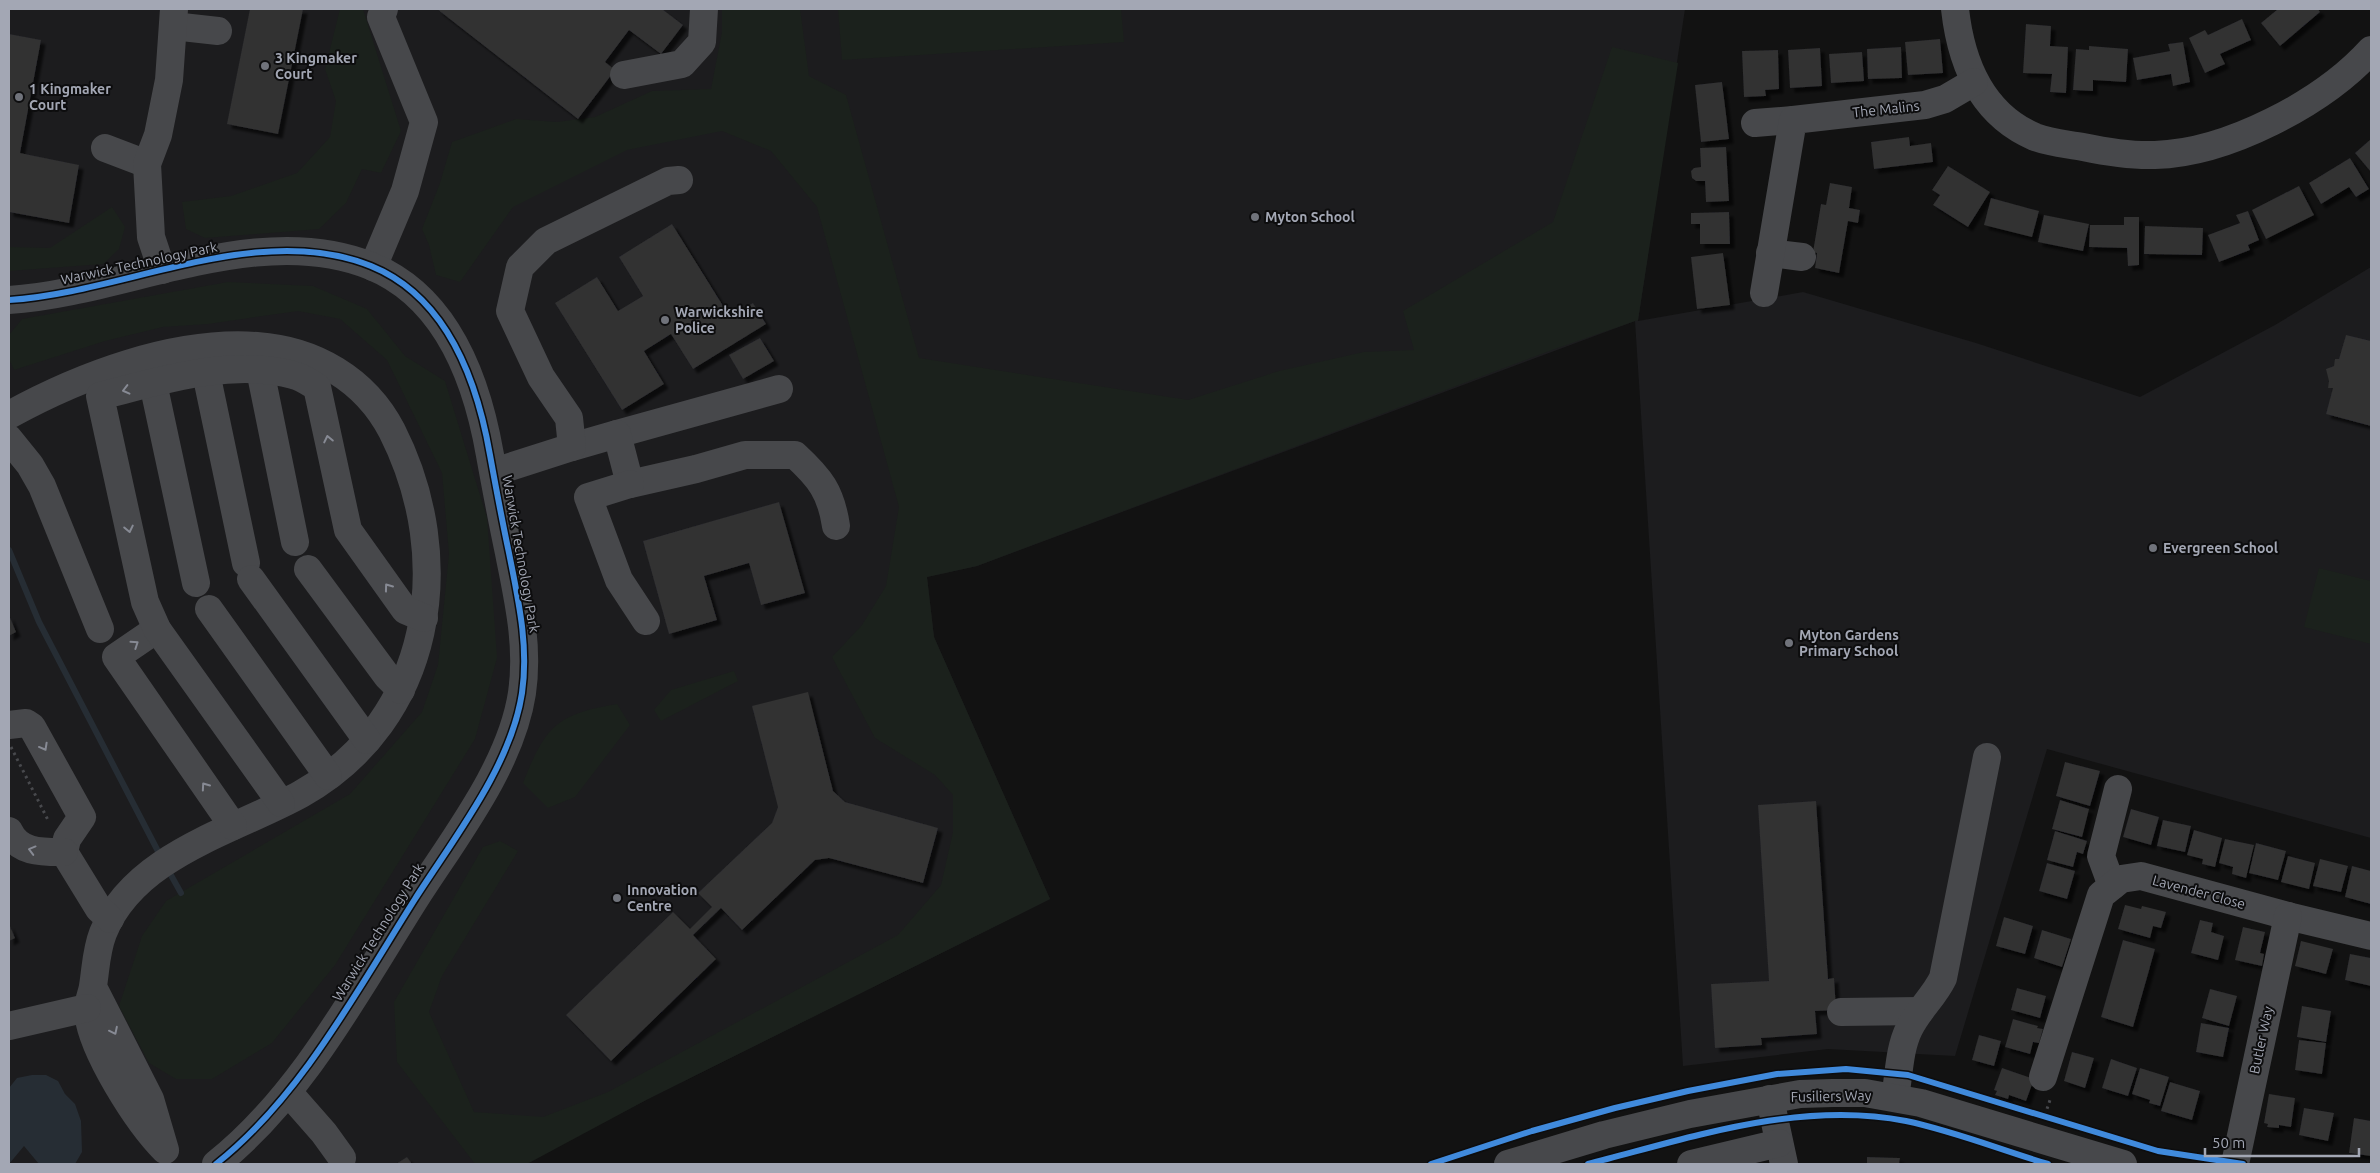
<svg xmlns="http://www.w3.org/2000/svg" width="2380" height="1173" viewBox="0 0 2380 1173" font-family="Ubuntu,sans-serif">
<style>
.built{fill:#1c1c1e}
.green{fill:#1b211c}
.water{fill:#262d34}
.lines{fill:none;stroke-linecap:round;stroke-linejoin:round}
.stream{stroke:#262d34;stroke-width:6}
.building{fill:#303032;filter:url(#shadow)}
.path{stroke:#48494d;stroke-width:3;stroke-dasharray:2.5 4;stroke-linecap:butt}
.minor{stroke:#47484b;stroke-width:28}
.cycleway-casing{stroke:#0d0d0e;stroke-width:9}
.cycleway{stroke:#408adc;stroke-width:6}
.oneway{stroke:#878a94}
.poi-dot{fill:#70737b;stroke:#0d0d0e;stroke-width:2}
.labels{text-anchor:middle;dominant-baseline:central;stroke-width:4;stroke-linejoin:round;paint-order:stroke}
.poi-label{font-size:14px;font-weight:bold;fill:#a3a7b4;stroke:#0d0d0e;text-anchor:start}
.street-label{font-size:14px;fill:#a3a7b4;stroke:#0d0d0e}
</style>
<defs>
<filter id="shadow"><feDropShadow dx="4.5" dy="4.5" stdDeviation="1" flood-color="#0009"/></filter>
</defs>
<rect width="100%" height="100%" fill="#121212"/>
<path class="built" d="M9 9H1685L1638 321 1803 292 1976 343 2140 397 2275 325 2371 267V838L2047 749 1955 1056 1828 1049 1683 1066 1635 321 977 566 927 577 934 637 1050 899 648 1099 524 1164H9Z"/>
<g class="green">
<path d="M340 9H363L401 131 381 173 362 169 346 203 319 229 205 238 186 229 182 202 231 196 297 173 330 137 336 101 325 69Z"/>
<path d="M722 9H800L809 76 846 95 919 358 1188 400 1279 371 1364 352 1414 350 1403 311 1553 222 1612 47 1678 63 1638 320 1552 350 977 566 927 577 934 637 1050 899 648 1099 527 1164H475L397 1062 394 1002 483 847 500 841 518 851 442 976 429 1012 474 1112 543 1117 608 1092 898 935 941 885 953 832V795L935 775 875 738 832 657 862 625 886 586 899 507 817 207 771 151 722 131 627 150 513 207 460 282 436 275 429 245 422 229 440 183 452 142 516 119 557 122 595 117 652 91 711 89 722 32Z"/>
<path d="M838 9H1121L1124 42 842 60Z"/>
<path d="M112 207 125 227 119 249 103 264 9 271V247L50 248Z"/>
<path d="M228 282 313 286 367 309 405 356 445 381 487 518 497 658 475 739 335 965 272 1043 212 1079H176L149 1063 119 1006 142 936 166 901 350 794 422 712 438 665 449 554 442 473 387 360 340 319 298 311 208 324 163 327 105 341 14 370 9 359V335L22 319Z"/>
<path d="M2319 568 2371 581V644L2304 627Z"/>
<path d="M734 671 738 681 661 721 654 710 671 690Z"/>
<path d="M617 704 630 725 575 797 548 808 523 783C545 727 556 714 617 704Z"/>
</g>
<path class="water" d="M32 1075H46L58 1081 65 1094 75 1104 81 1121 82 1152 75 1164H39L24 1146 9 1164V1088L17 1078Z"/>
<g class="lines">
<g class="stream">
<path d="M9 550 39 622 161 857"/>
<path d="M167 868 181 893"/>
</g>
</g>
<g class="building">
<path d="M250 9H303L278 134 227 124Z"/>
<path d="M437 9H662L683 25 661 54 629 30 605 62 615 70 578 119Z"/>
<path d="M2278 9H2318L2320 12 2280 46 2261 23Z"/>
<path d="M2242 19 2251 40 2220 54 2225 64 2205 73 2189 38 2205 30 2208 35Z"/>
<path d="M2026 24 2051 26 2050 46 2068 47 2066 93 2050 92 2052 74 2023 73Z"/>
<path d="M9 34 41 40 20 153 79 165 69 223 9 212Z"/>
<path d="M1940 39 1943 73 1908 75 1905 42Z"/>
<path d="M2183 42 2190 82 2173 86 2171 74 2137 80 2133 58 2170 51 2168 44Z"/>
<path d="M2089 46 2128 49 2126 82 2093 80V91L2073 90 2076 49 2089 50Z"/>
<path d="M1901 47 1902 78 1868 79 1867 49Z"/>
<path d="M1820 48 1822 86 1790 88 1788 50Z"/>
<path d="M1778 50 1779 89 1765 90 1766 96 1744 97 1742 51Z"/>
<path d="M1862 52 1864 81 1831 83 1829 54Z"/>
<path d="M1722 82 1729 139 1701 142 1695 85Z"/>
<path d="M1909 137 1910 146 1931 143 1933 162 1874 169 1871 142Z"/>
<path d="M2371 139V172L2355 153Z"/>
<path d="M1726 147 1729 201 1706 202 1705 181H1696L1692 178 1691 171 1694 168 1701 167 1700 148Z"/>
<path d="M2350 158 2369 189 2356 197 2349 187 2321 204 2309 183Z"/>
<path d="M1948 166 1990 192 1968 227 1933 205 1940 195 1932 190Z"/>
<path d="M1830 183 1852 187 1849 208 1860 210 1858 223 1848 221 1839 273 1815 268 1817 253 1813 252 1821 204 1826 205Z"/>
<path d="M2299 186 2314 215 2266 239 2252 210Z"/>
<path d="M1991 198 2039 211 2032 237 1984 225Z"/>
<path d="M2248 211 2259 240 2248 245 2250 250 2219 262 2208 235 2240 223 2236 215Z"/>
<path d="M1729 212 1730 244H1700V224H1691V213Z"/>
<path d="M2044 215 2089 224 2083 251 2038 242Z"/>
<path d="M2124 217H2139V265L2128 266 2127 248 2089 247 2090 225H2124Z"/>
<path d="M672 224 730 317 753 303 766 324 693 369 671 334 644 351 664 384 622 410 555 303 597 277 618 311 643 296 619 257Z"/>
<path d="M2145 226 2203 228 2202 255 2144 254Z"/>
<path d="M1723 253 1730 305 1697 309 1691 257Z"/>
<path d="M2346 335 2371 341V426L2326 414 2333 388H2328L2329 381 2326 369 2334 366 2335 359H2339Z"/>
<path d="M760 338 774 361 743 379 729 355Z"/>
<path d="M779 502 805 593 761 605 749 563 704 576 717 620 669 634 643 541Z"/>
<path d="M9 615 16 632 9 636Z"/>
<path d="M808 692 833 791 845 802 938 828 923 883 829 858 815 860 742 930 721 908 693 935 716 959 611 1061 566 1015 673 912 690 929 712 907 698 893 772 823 778 807 752 706Z"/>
<path d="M2065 762 2100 771 2090 806 2056 796Z"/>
<path d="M2060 800 2089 809 2082 837 2052 829Z"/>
<path d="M1816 801 1828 979 1834 978 1836 1010 1815 1011 1817 1034 1761 1038 1762 1045 1715 1048 1711 984 1769 981 1758 805Z"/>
<path d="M2131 809 2159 817 2151 845 2123 837Z"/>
<path d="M2163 820 2191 826 2185 852 2157 846Z"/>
<path d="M2194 830 2222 838 2215 867 2202 864 2203 859 2187 855Z"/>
<path d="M2055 831 2087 841 2083 854 2077 852 2073 867 2047 860Z"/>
<path d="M2225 839 2254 845 2246 878 2232 874 2233 867 2219 863Z"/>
<path d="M2256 843 2286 851 2278 880 2249 873Z"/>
<path d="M2288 856 2315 863 2309 889 2281 882Z"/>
<path d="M2320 859 2348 866 2341 892 2313 886Z"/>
<path d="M2047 863 2075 871 2067 899 2039 891Z"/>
<path d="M2352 866 2371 871V904L2345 897Z"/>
<path d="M2125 905 2141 909 2142 906 2166 912 2161 928 2153 926 2150 938 2118 929Z"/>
<path d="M2004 917 2033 926 2025 954 1996 946Z"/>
<path d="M2200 920 2213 923 2211 932 2224 936 2218 960 2191 953Z"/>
<path d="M9 924 15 938 9 941Z"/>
<path d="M2243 927 2265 932 2260 953 2264 954 2262 966 2235 960Z"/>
<path d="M2042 930 2071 939 2062 967 2034 958Z"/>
<path d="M2123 940 2155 949 2133 1027 2101 1017Z"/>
<path d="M2301 941 2333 949 2326 974 2295 966Z"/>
<path d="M2350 954 2371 958V986L2345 980Z"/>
<path d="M2017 988 2046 996 2040 1018 2011 1010Z"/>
<path d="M2210 989 2237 996 2229 1026 2202 1018Z"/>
<path d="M2302 1006 2331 1011 2326 1042 2297 1037Z"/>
<path d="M2013 1019 2038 1026 2037 1028 2043 1029 2039 1043 2033 1042 2030 1054 2005 1047Z"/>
<path d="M2201 1023 2229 1028 2223 1057 2196 1052Z"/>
<path d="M1979 1035 2001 1041 1994 1066 1972 1060Z"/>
<path d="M2299 1040 2326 1043 2322 1074 2295 1070Z"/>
<path d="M2072 1052 2094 1058 2085 1088 2064 1081Z"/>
<path d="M2111 1059 2137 1068 2128 1096 2102 1088Z"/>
<path d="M2002 1068 2034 1079 2026 1101 2009 1095 2008 1099 1995 1095 1997 1091 1994 1090Z"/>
<path d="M2140 1068 2169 1077 2160 1106 2149 1103 2150 1100 2132 1094Z"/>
<path d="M2170 1082 2200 1091 2192 1120 2161 1111Z"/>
<path d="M2269 1094 2295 1098 2291 1127 2279 1125V1128L2267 1127 2268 1124 2264 1123Z"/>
<path d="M2304 1108 2334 1113 2328 1141 2299 1135Z"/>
<path d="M2354 1118 2371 1121V1156L2349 1153Z"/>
<path d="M407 1157 412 1164H396Z"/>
<path d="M1867 1157 1900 1158 1899 1164H1867Z"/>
</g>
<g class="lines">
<g class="path">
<path d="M11 747 49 822"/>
<path d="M2045 1115 2050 1100"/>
</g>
<g class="minor">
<path d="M1955 9C1961 63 1981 114 2035 137 2050 143 2067 144 2083 147 2107 152 2130 156 2155 155 2227 153 2323 103 2371 50"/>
<path d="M173 26 218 31"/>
<path d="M624 75 682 64 702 42 704 9"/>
<path d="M1755 123 1793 120"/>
<path d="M105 148 147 164"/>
<path d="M1770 253 1802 257"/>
<path d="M373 267 405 191 424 122 381 17 384 9"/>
<path d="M162 270 151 237 147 164 158 135 169 80 174 9"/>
<path d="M1764 293 1793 120 1925 105 1945 99 1974 82"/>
<path d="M9 300C124 293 258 220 371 266 447 297 477 380 490 455 496 488 502 520 509 553 518 599 529 645 522 693 511 766 454 838 415 899 358 989 300 1098 216 1164"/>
<path d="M260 370 295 542"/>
<path d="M206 373 246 563"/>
<path d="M153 383 196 583"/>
<path d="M9 415C80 376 174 340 257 346 314 350 365 379 392 431 457 559 433 720 301 794 234 831 134 855 103 933 96 951 96 967 93 986 92 994 87 1003 88 1012 91 1050 138 1123 165 1150L150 1099 93 987"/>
<path d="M617 434 779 389"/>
<path d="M9 439 30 465 42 486 100 629"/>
<path d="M572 447 617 434 630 484 696 469 745 455H795C820 478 831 492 836 526"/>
<path d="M494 472 572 447 569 418 541 377 510 311 520 267 546 241 668 181 679 180"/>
<path d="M630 484 588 497 619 580 646 621"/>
<path d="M308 569 387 676 401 690"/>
<path d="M251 579 367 740"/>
<path d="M209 609 328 776"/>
<path d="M157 629 116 657 233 826"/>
<path d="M9 725 26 723 32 727 82 817 67 839 64 852 99 909 110 919"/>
<path d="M281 803 157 629 145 602 100 396C160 381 231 358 293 375 302 377 310 383 317 387L348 530 405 610 424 618"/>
<path d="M9 831C19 853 42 852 64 852"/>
<path d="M2112 886 2101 856 2118 789"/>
<path d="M1841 1012 1920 1011"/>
<path d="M9 1026 87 1008"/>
<path d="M2043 1077 2101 895 2121 879 2141 876 2288 916 2371 936"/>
<path d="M288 1092 324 1133 342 1158"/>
<path d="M1895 1097C1899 1076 1899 1049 1909 1029 1918 1010 1934 997 1943 978L1987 757"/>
<path d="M1770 1099 1784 1164"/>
<path d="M1508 1164 1604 1135 1690 1114 1800 1094 1833 1093H1865L1921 1103 2123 1164"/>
<path d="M1691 1164 1779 1143"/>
<path d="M2235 1164 2288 916"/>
</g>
<defs>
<g id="cycleway">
<path d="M9 300C124 293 258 220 371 266 447 297 477 380 490 455 496 488 502 520 509 553 518 599 529 645 522 693 511 766 454 838 415 899 358 989 300 1098 216 1164"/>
<path d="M1431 1164 1532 1131 1615 1108 1688 1091 1777 1074 1846 1069 1908 1075 2158 1151 2243 1164"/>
<path d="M1588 1164C1690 1138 1799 1100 1906 1121 1954 1131 2001 1150 2048 1164"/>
</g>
</defs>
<use href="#cycleway" class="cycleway-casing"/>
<use href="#cycleway" class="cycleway"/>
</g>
<defs><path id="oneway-chevron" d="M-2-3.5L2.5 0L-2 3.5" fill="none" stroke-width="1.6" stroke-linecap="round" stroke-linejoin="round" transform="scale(1.25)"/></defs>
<g class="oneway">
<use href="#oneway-chevron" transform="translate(126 390) rotate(166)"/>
<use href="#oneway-chevron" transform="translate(328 439) rotate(-102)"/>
<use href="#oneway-chevron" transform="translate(129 529) rotate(78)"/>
<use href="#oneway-chevron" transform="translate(388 587) rotate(-126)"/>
<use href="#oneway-chevron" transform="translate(135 644) rotate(-34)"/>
<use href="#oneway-chevron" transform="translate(44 747) rotate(61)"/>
<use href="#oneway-chevron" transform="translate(205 786) rotate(-125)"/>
<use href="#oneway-chevron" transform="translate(32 850) rotate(-165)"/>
<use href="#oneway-chevron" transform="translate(114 1031) rotate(64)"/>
</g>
<g class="poi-dot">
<circle cx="265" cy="66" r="5"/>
<circle cx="19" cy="97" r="5"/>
<circle cx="1255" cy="217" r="5"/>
<circle cx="665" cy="320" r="5"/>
<circle cx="2153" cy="548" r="5"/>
<circle cx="1789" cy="643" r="5"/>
<circle cx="617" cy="898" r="5"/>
</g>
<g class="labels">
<g class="poi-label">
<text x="275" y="58">3 Kingmaker<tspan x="275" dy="16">Court</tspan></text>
<text x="29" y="89">1 Kingmaker<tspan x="29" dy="16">Court</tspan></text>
<text x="1265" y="217">Myton School</text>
<text x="675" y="312">Warwickshire<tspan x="675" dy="16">Police</tspan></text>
<text x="2163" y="548">Evergreen School</text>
<text x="1799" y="635">Myton Gardens<tspan x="1799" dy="16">Primary School</tspan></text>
<text x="627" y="890">Innovation<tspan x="627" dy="16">Centre</tspan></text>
</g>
<g class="street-label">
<text transform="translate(1886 109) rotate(-6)">The Malins</text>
<text transform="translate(139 263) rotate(-12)">Warwick Technology Park</text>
<text transform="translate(521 554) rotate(80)">Warwick Technology Park</text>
<text transform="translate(2199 892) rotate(15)">Lavender Close</text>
<text transform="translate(378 932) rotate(-58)">Warwick Technology Park</text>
<text transform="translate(2261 1040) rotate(-78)">Butler Way</text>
<text transform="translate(1831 1096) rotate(-1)">Fusiliers Way</text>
</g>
</g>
<rect width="2380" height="1173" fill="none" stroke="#a3a7b4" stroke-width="20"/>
<path d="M2205 1148v8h154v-8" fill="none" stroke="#a3a7b4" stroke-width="2.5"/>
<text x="2212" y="1148" font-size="15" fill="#a3a7b4" stroke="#0d0d0e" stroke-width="4" paint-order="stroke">50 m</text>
</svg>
